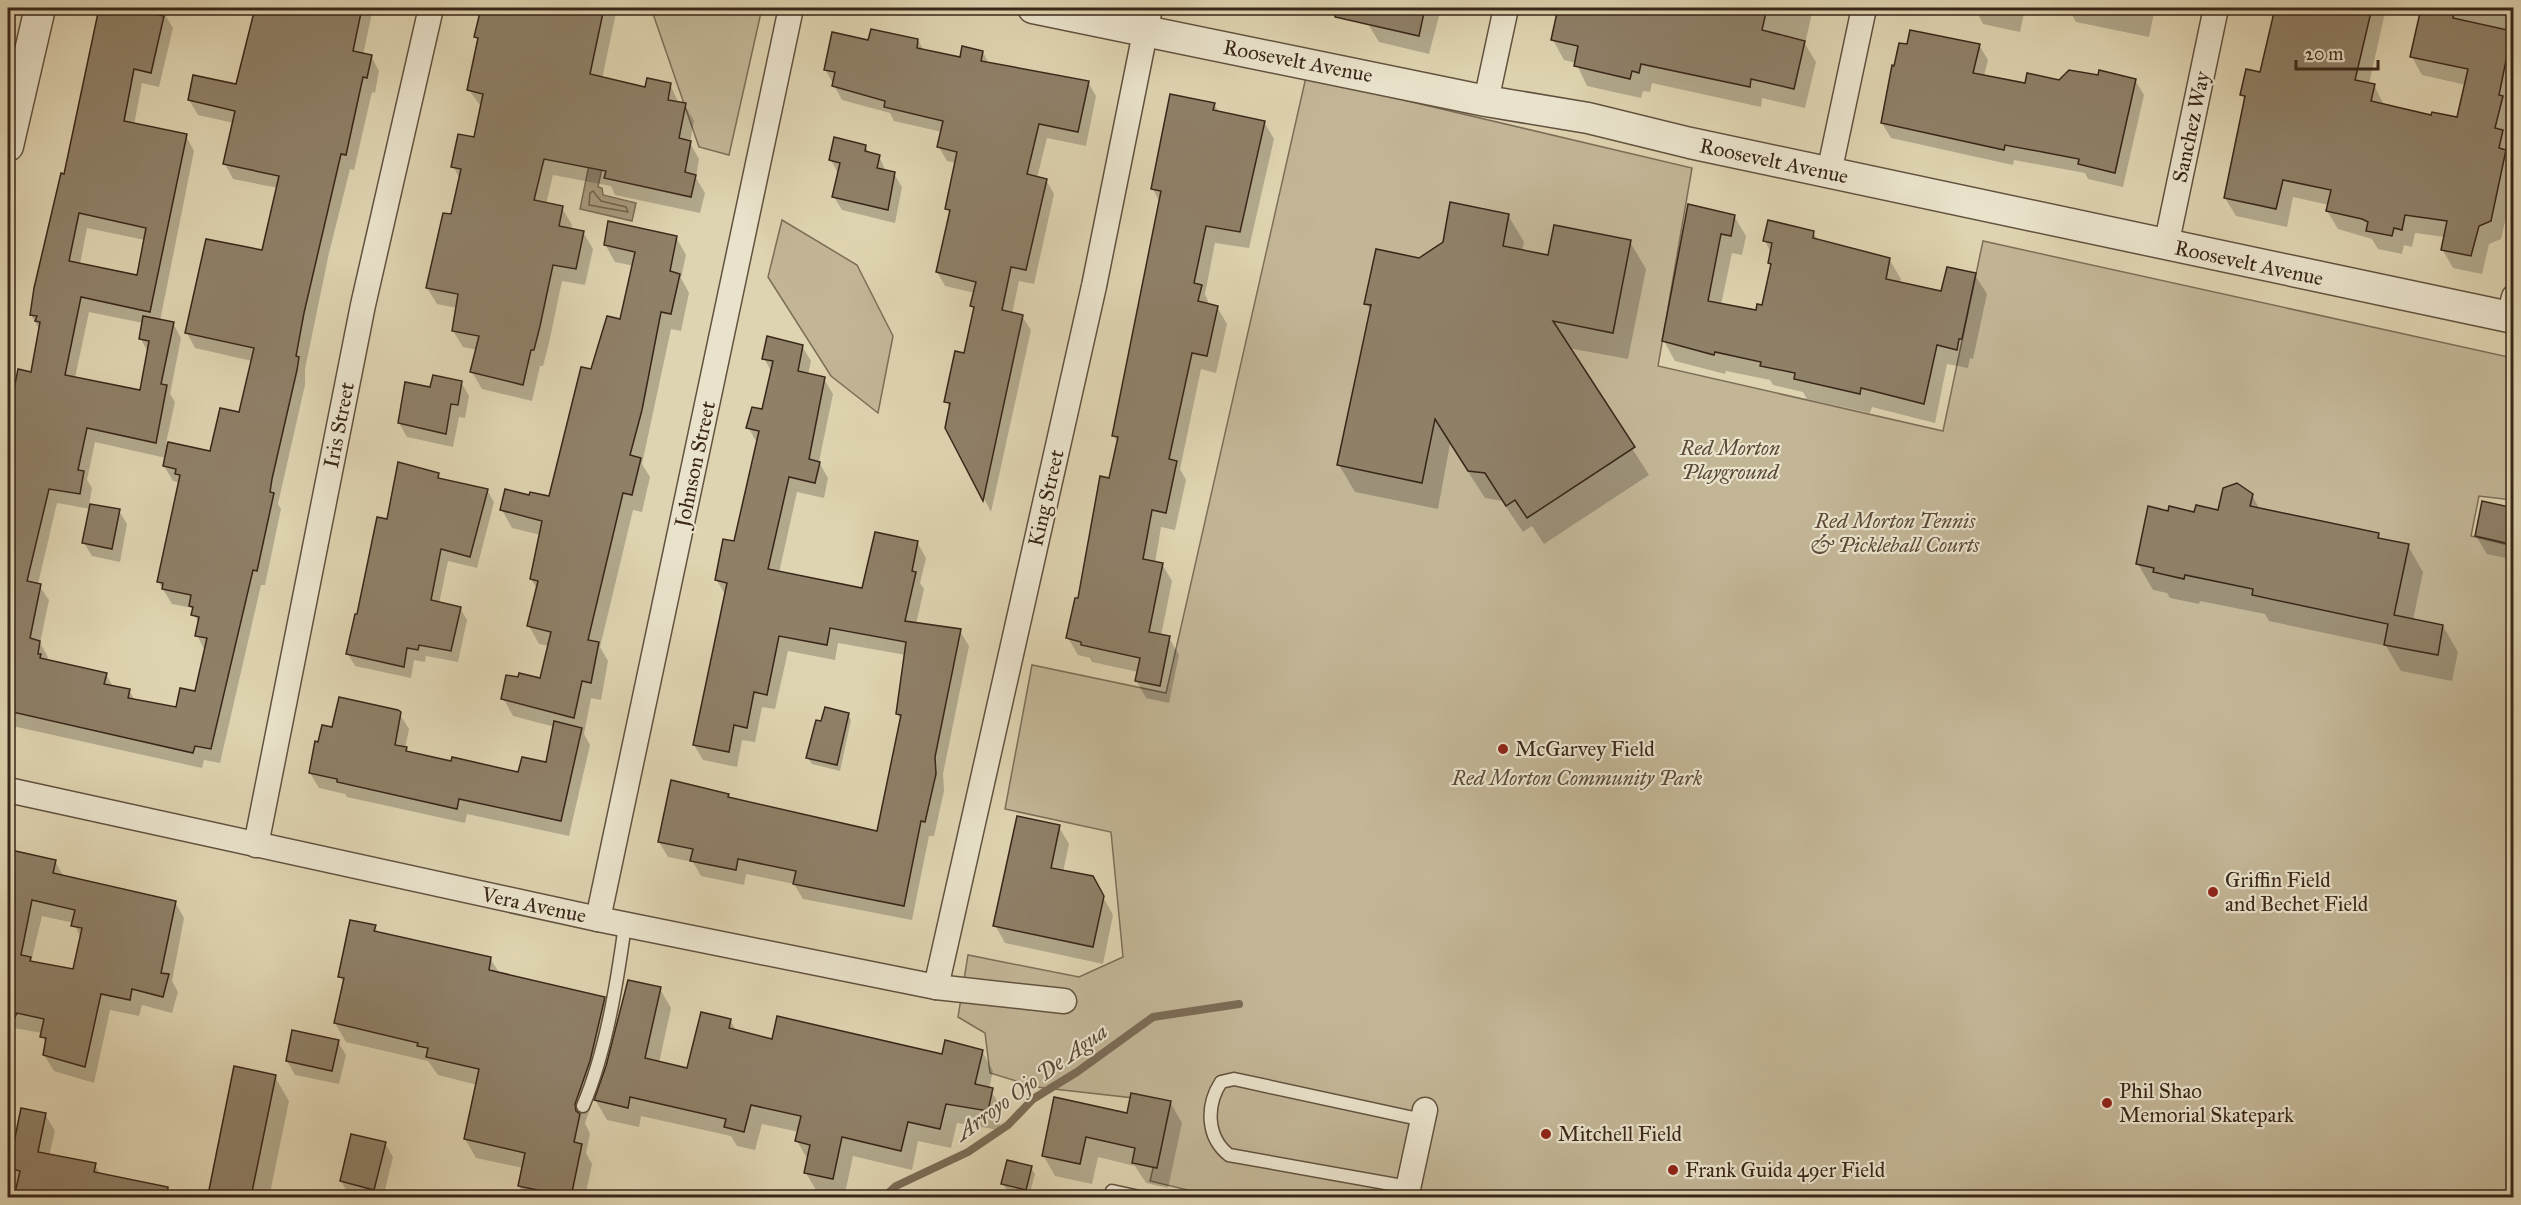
<svg xmlns="http://www.w3.org/2000/svg" width="2521" height="1205" viewBox="0 0 2521 1205" font-family="'IM FELL Great Primer',serif">
<style>
.green{fill:#c3b697;stroke:#7e6e58;stroke-width:1.5}
.water{fill:#a7997d;stroke:#7b6b55;stroke-width:1.5}
.shadow{fill:#0003;fill-rule:evenodd}
.lines{fill:none;stroke-linecap:round;stroke-linejoin:round}
.shore{stroke:#70604b;stroke-width:1.5}
.stream{stroke:#7b6b55;stroke-width:8}
.building{fill:#8f8068;stroke:#392619;stroke-width:1.5;fill-rule:evenodd}
.service-casing{stroke:#62523f;stroke-width:15}
.minor-casing{stroke:#62523f;stroke-width:27}
.tertiary-casing{stroke:#62523f;stroke-width:33}
.service{stroke:#eae3cc;stroke-width:12}
.minor{stroke:#eae3cc;stroke-width:24}
.tertiary{stroke:#eae3cc;stroke-width:30}
.poi-dot{fill:#8f2418;stroke:#eae3cc;stroke-width:2}
.labels{text-anchor:middle;dominant-baseline:central;stroke-width:4.5;stroke-linejoin:round;paint-order:stroke}
.street-label{font-size:21px;fill:#392619;stroke:#eae3cc}
.park-label{font-size:21px;font-style:italic;fill:#5c4a38;stroke:#eae3cc}
.poi-label{font-size:21px;fill:#392619;stroke:#eae3cc;text-anchor:start}
.water-label{font-size:22px;font-style:italic;fill:#5a4837;stroke:#eae3cc}
</style>
<rect width="100%" height="100%" fill="#dfd4b1"/>
<filter id="stains"><feTurbulence type="fractalNoise" baseFrequency=".00333" numOctaves="4"/><feColorMatrix values="0 0 0 0 .2 0 0 0 0 .09 0 0 0 0 .02 0 0 0 .5 -.17"/></filter>
<radialGradient id="worn" r=".72"><stop offset=".6" stop-color="#630" stop-opacity="0"/><stop offset="1" stop-color="#630" stop-opacity=".3"/></radialGradient>
<g class="green">
<path d="M651 8H762L729 155 699 147Z"/>
<path d="M1306 77 1692 168 1658 366 1943 431 1983 241 2513 358 2512 500 2479 496 2471 536 2513 546V1197H1217L1150 1181 1169 1102 1036 1087 990 1073 985 1033 958 1017 968 955 1079 977 1123 957 1111 832 1005 809 1032 665 1166 693Z"/>
<path d="M782 220 857 265 893 336 878 413 831 376 768 277Z"/>
</g>
<path class="water" d="M589 165 602 168 598 187 602 188 603 195 636 203 632 221 580 209Z"/>
<g class="shadow">
<path d="M101 8H139L164 13 173 28 159 87 142 83 134 125 186 136 194 151 160 321 173 323 181 338 170 394 175 402 166 443 211 453 240 414 252 361 195 348 187 333 263 252 278 188 233 179 225 164 234 123 198 115 189 100 237 86 255 12 235 8H373L363 55 371 56 379 71 375 93 372 92 354 170 350 169 329 253 305 369V385L280 495 278 504 281 509 265 585H261L220 763 204 760 202 768 8 725V425L19 371 32 374 40 330 31 315 65 176ZM87 228 145 240 138 276 80 264ZM89 312 143 323 140 338 148 352 141 392 75 378ZM95 442 166 458 164 466 173 481 180 483 158 581 172 604 192 608 199 625 197 635 205 651 196 693 177 709 135 701 129 690 113 687 106 674 47 661 48 657 40 643 49 600 38 584 57 503 91 509 84 543 92 556 120 562 127 524 119 511 89 505 92 488 87 480Z"/>
<path d="M483 8H617L602 79 646 89 670 84 679 104 685 105 694 121 690 143 699 159 696 178 705 193 700 213 615 195 611 186 553 175 546 204 562 208 572 225 571 230 583 232 593 249 585 285 562 281 549 343 543 366H540L532 401 482 389 472 372 477 350 463 347 453 331 457 308 437 304 427 288 452 216 460 179 453 166 475 139 482 108 469 90 479 42 476 37Z"/>
<path d="M1371 8H1441L1429 54 1379 42 1368 24Z"/>
<path d="M1560 8H1813L1805 44 1816 62 1805 108 1762 98 1761 107 1652 83 1650 92 1643 91 1641 98 1587 86 1576 63 1564 60 1553 40Z"/>
<path d="M1975 8H2025L2020 32 1983 24Z"/>
<path d="M2068 8H2171V11L2155 8 2149 37 2076 22Z"/>
<path d="M2273 8H2386L2369 84 2374 85 2384 105 2432 117 2458 118 2466 85 2422 75 2412 57 2422 8H2514V92L2510 111 2512 116 2507 139 2513 149 2510 160 2514 166V182L2501 239 2489 244 2482 274 2453 268 2442 249 2445 237 2415 233 2412 247 2404 245 2402 254 2378 249 2372 239 2338 229 2327 211 2329 205 2293 197 2287 227 2236 216 2225 198 2246 102 2242 95 2261 74 2273 19 2271 15Z"/>
<path d="M918 40 924 51 961 59 983 52 989 64 1088 82 1096 96 1086 146 1047 138 1037 178 1046 180 1054 194 1034 284 1019 281 1012 314 1022 316 1031 330 991 512 947 428 950 409 946 401 965 355 975 311 972 306 975 293 945 286 937 272 950 214 947 209 956 163 947 161 939 147 942 132 894 121 890 113 842 100 825 69 869 42Z"/>
<path d="M1979 45 1988 60 1984 76 2026 85 2059 81 2135 80 2144 95 2123 187 2088 179 2085 173 2014 160 2013 165 1891 138 1882 123Z"/>
<path d="M1214 104 1219 112 1264 122 1274 139 1249 248 1215 243 1205 294 1210 306 1217 307 1227 324 1216 373 1201 369 1180 469 1186 480 1175 530 1161 527 1155 563 1162 564 1172 581 1161 636 1169 638 1179 655 1169 703 1146 698 1136 680 1138 672 1092 662 1090 658 1078 655 1068 638 1118 443 1114 436 1160 203 1153 189Z"/>
<path d="M865 146 870 154 879 156 886 172 894 174 902 187 895 223 842 210 834 197 838 173 830 159Z"/>
<path d="M1689 206 1734 216 1746 236 1742 255 1732 253 1721 305 1757 312 1763 307 1772 268 1769 263 1771 253 1765 241 1813 232 1818 241 1889 259 1901 279 1900 283 1943 293 1975 275 1987 294 1973 359 1970 358 1968 368 1947 364 1935 423 1872 407 1870 413 1807 399 1803 392 1773 385 1770 380 1726 371 1725 374 1675 361 1664 341Z"/>
<path d="M1508 215 1524 242 1522 251 1549 256 1630 242 1646 269 1628 359 1568 348 1649 475 1544 544 1532 526 1523 532 1502 501 1485 498 1450 444 1438 509 1355 492 1339 465 1371 311 1366 303 1419 259Z"/>
<path d="M676 237 686 255 681 278 689 293 681 331 671 329 642 464 650 477 642 512 633 510 600 647 608 661 601 700 591 698 584 734 590 745 569 836 467 814 465 823 347 797 345 794 319 788 310 773 320 743 333 728 399 713 409 729 405 749 409 753 519 774 547 764 555 727 513 716 503 698 541 679 549 646 539 644 529 626 537 589 531 579 541 535 512 528 502 510 531 497H550L592 371 622 321 634 266 615 262 605 244Z"/>
<path d="M802 346 811 361 808 375 824 379 833 394 819 462 828 478 824 498 797 492 779 573 864 590 917 542 926 558 920 583 924 589 916 624 960 631 969 646 943 774 944 791 934 836H929L912 920 803 899 794 884 746 874 744 885 701 876 693 862 668 857 659 842 728 796 730 800 878 833 902 721 897 714 906 655 838 643 835 660 788 651 775 709 762 707 755 742 742 740 737 767 703 760 694 745 726 596 716 579 735 543 757 443 748 427 764 411 772 373 764 358Z"/>
<path d="M461 382 469 396 465 418 459 417 453 447 407 437 399 423 431 388Z"/>
<path d="M438 474 441 480 487 490 494 502 477 568 448 561 439 604 460 608 467 620 458 662 426 656 425 662 414 660 411 678 355 666 348 654 389 521Z"/>
<path d="M2252 495 2260 510 2378 534 2381 540 2408 546 2423 572 2413 620 2443 626 2458 652 2452 681 2401 671 2386 646 2269 621 2265 614 2200 601 2199 604 2170 598 2167 593 2153 590 2138 564 2169 513 2219 512Z"/>
<path d="M2514 509V560L2487 554 2476 536Z"/>
<path d="M848 714 851 720 840 771 812 764 808 758Z"/>
<path d="M1059 827 1069 844 1063 872 1092 877 1113 915 1103 964 1005 943 995 925Z"/>
<path d="M8 851 55 861 64 877 175 902 184 918 172 981 178 992 172 1013 142 1005 139 1016 110 1010 94 1083 54 1071 44 1055 46 1045 42 1033 8 1027ZM42 916 74 923 81 939 74 971 31 962Z"/>
<path d="M375 927 378 933 490 958 500 974 604 998 615 1017 601 1079H603L660 989 671 1008 659 1063 688 1070 730 1020 737 1032 773 1041 943 1056 982 1051 993 1071 989 1089 1003 1109 999 1130 957 1123 951 1148 918 1141 912 1170 853 1156 844 1198H841L817 1192 806 1173 808 1160 797 1141 799 1132 762 1124 755 1150 737 1146 731 1136 641 1116 639 1127 607 1120 594 1098 585 1123 590 1134 586 1153 592 1164 585 1198H526L519 1186 523 1168 476 1158 465 1139 477 1085 438 1075 428 1061 346 1042 335 1023 344 983 340 976Z"/>
<path d="M338 1042 346 1055 339 1084 295 1075 287 1061Z"/>
<path d="M275 1077 289 1101 269 1198H214L210 1190Z"/>
<path d="M1170 1102 1182 1123 1168 1188 1146 1183 1135 1166 1098 1157 1092 1184 1055 1176 1043 1155 1128 1114Z"/>
<path d="M45 1114 55 1131 49 1156 95 1165 101 1175 129 1181 139 1197 16 1198 19 1184 14 1183 8 1171 9 1147 14 1148Z"/>
<path d="M385 1143 393 1157 383 1198 349 1195 341 1181Z"/>
<path d="M1031 1168 1035 1174 1029 1196 1007 1190 1003 1184Z"/>
</g>
<g class="lines">
<path class="shore" d="M593 191 601 201 626 207 628 212 589 205 590 193Z"/>
<path class="stream" d="M883 1198 896 1186 968 1152 1008 1125 1033 1099 1077 1072 1153 1017 1239 1004"/>
</g>
<g class="building">
<path d="M99 8H157L155 14 164 16 151 73 134 69 124 121 187 134 150 312 81 297 65 375 140 390 149 341 139 339 143 316 174 322 161 384 167 385 156 443 87 428 78 470 84 471 80 494 49 489 27 581 41 584 30 638 40 641 38 654H41L40 658 107 673 104 684 130 689 128 698 176 707 180 688 195 691 207 638 195 636 199 617 191 615 193 607 189 606 191 595 162 589 163 583 157 582 180 475 175 474 176 469 163 466 168 442 210 451 220 408 239 412 254 348 185 333 206 239 262 250 279 176 223 164 235 111 188 100 193 75 236 84 255 8H362L353 51 372 55 367 78 363 77 346 155 341 154 304 313 296 356 299 357 297 370 272 479 270 492 274 493 257 571 253 570 211 749 195 746 193 753 8 711V634L10 624H8V418L18 369 31 372 40 322 35 321 37 316 30 315 34 288 61 173 64 174ZM79 213 146 228 137 275 69 261Z"/>
<path d="M481 8H604L590 74 645 87 647 78 671 83 668 100 686 103 679 138 691 141 685 172 696 175 691 197 604 178 606 171 544 159 534 200 563 206 559 226 584 231 576 269 553 265 540 326 534 350H531L523 385 470 372 479 336 452 331 458 294 426 288 443 213 451 214 461 169 451 167 458 134 474 137 483 94 467 90 478 38 474 37Z"/>
<path d="M1336 8H1425L1419 36 1335 17Z"/>
<path d="M1558 8H1767L1762 30 1805 41 1794 89 1751 79 1750 87 1641 64 1639 73 1632 71 1630 79 1574 66 1578 46 1551 40Z"/>
<path d="M2275 8H2372L2355 80 2375 84 2371 101 2431 115 2432 112 2457 117 2468 69 2410 57 2421 8 2454 13 2453 18 2512 31 2499 95 2503 96 2495 128 2503 130 2499 148 2506 150 2491 221 2479 226 2471 256 2441 250 2447 221 2405 215 2402 230 2394 228 2392 236 2366 231 2368 222 2362 219 2326 211 2331 190 2283 180 2276 209 2224 198 2245 96 2240 95 2246 69 2260 72Z"/>
<path d="M871 29 918 39 917 48 960 57 962 46 983 51 981 61 1089 81 1078 132 1039 124 1027 174 1047 179 1026 270 1011 267 1002 310 1023 315 983 501 945 428 950 403 944 402 955 351 964 353 974 307 970 306 976 282 936 272 950 210 945 209 957 152 937 147 943 121 884 107 885 101 832 86 835 72 824 70 832 32 868 40Z"/>
<path d="M1910 30 1980 44 1973 73 2025 83 2027 73 2059 80 2069 70 2098 75 2099 70 2136 79 2115 173 2078 164 2079 159 2005 145 2004 150 1881 123 1892 65 1894 66 1899 43 1907 44Z"/>
<path d="M1170 94 1215 103 1213 110 1265 121 1240 232 1206 226 1194 283 1202 285 1198 301 1218 306 1207 356 1192 353 1169 459 1177 461 1166 513 1152 510 1143 559 1163 563 1149 632 1170 636 1160 686 1135 681 1140 658 1081 645V642L1066 638 1075 598H1078L1100 476 1109 478 1118 437 1112 436 1161 191 1151 189Z"/>
<path d="M834 137 866 145 865 151 880 155 877 168 895 172 888 210 832 197 840 163 829 160Z"/>
<path d="M1450 202 1509 214 1503 246 1548 255 1554 225 1631 240 1613 333 1553 321 1635 447 1527 518 1515 500 1506 506 1485 473 1468 471 1435 419 1422 483 1337 465 1371 305 1364 304 1376 249 1419 258 1443 242Z"/>
<path d="M1688 204 1735 215 1731 236 1721 234 1708 301 1756 310 1757 304 1762 305 1771 264 1768 263 1772 243 1763 241 1768 220 1814 231 1813 238 1890 258 1886 279 1941 291 1947 267 1976 273 1962 339H1959L1957 350 1937 345 1924 404 1861 388 1860 394 1794 379 1795 373 1760 366 1761 362 1715 352 1714 355 1662 341Z"/>
<path d="M608 221 677 236 670 271 680 274 671 314 661 312 642 410 630 455 641 458 632 495 623 493 588 640 599 642 591 683 582 681 574 718 501 699 506 675 518 677 519 673 540 678 551 632 527 626 538 581 530 579 542 521 500 510 505 489 529 495 530 492 549 496 581 367 591 369 607 316 620 319 635 252 604 245Z"/>
<path d="M767 336 803 345 798 371 825 377 809 459 820 462 815 483 789 477 768 569 862 588 875 532 918 541 912 571 916 572 905 621 961 629 935 757 936 774 925 822 921 821 904 906 793 884 796 871 738 859 736 870 690 861 693 849 658 842 671 780 729 794 728 797 877 831 901 715 896 714 906 642 830 628 827 645 779 636 767 695 754 692 747 728 734 725 729 752 693 745 727 583 715 580 723 539 734 541 759 431 746 428 752 407 762 409 773 361 762 359Z"/>
<path d="M433 375 462 381 458 405 451 404 446 434 398 423 405 382 430 387Z"/>
<path d="M398 462 439 473 438 478 488 489 470 557 441 549 431 600 461 607 451 651 419 645 418 650 407 648 404 667 346 654 355 614H357L377 517 387 519Z"/>
<path d="M2237 483 2253 494 2250 506 2379 533 2378 538 2409 544 2394 615 2443 625 2438 655 2384 645 2388 624 2252 595 2253 589 2185 575 2184 579 2153 572 2154 568 2136 564 2148 506 2168 511 2169 506 2194 512 2196 505 2218 510 2223 488Z"/>
<path d="M2482 501 2514 508V545L2475 536Z"/>
<path d="M90 504 120 509 112 549 82 543Z"/>
<path d="M339 697 398 710 401 712 395 745 407 747 406 751 451 761 452 757 518 772 522 757 546 762 554 721 582 728 561 821 459 799 457 809 337 782V779L309 773 315 741 318 742 322 725 332 727Z"/>
<path d="M825 707 849 713 837 765 806 758 816 720 821 721Z"/>
<path d="M1017 816 1060 825 1051 868 1093 876 1104 896 1093 947 993 926Z"/>
<path d="M11 850 56 860 53 873 176 901 161 973 169 974 163 997 132 989 130 1000 101 994 85 1067 43 1055 46 1038 40 1037 44 1019 17 1013 15 1017 8 1016V865ZM32 900 75 910 71 926 82 928 73 969 30 961 31 957 21 955Z"/>
<path d="M350 920 376 925 374 931 491 957 489 970 605 997 590 1061 575 1104 576 1111 580 1114 574 1142 582 1144 571 1197 518 1186 525 1153 464 1139 479 1069 426 1057 428 1048 417 1046 418 1043 334 1023 344 978 338 977Z"/>
<path d="M628 980 661 987 645 1058 687 1068 701 1012 731 1019 729 1028 772 1039 777 1016 942 1054 945 1040 983 1050 975 1084 993 1088 988 1111 946 1104 940 1129 908 1122 901 1151 842 1137 833 1179 804 1173 810 1145 795 1141 801 1116 751 1105 744 1132 724 1127 726 1119 630 1097 628 1108 594 1100 606 1066Z"/>
<path d="M292 1030 339 1040 332 1071 286 1061Z"/>
<path d="M234 1066 276 1075 251 1197H212L214 1191 209 1190Z"/>
<path d="M1131 1093 1171 1101 1157 1168 1132 1163 1135 1148 1086 1137 1080 1164 1042 1156 1054 1097 1127 1113Z"/>
<path d="M21 1108 46 1113 38 1152 96 1163 94 1172 168 1187 167 1197H14L20 1171 8 1168V1145L13 1147Z"/>
<path d="M351 1134 386 1142 374 1190 340 1181Z"/>
<path d="M1007 1160 1032 1166 1026 1190 1001 1184Z"/>
</g>
<g class="lines">
<defs>
<g id="service">
<path d="M583 1106C606 1052 617 983 625 925"/>
<path d="M1408 1187 1229 1155C1206 1137 1206 1105 1221 1082L1234 1079 1423 1120"/>
<path d="M1112 1191 1144 1198"/>
</g>
<g id="minor">
<path d="M1486 101 1506 8"/>
<path d="M1829 173 1864 8"/>
<path d="M2166 246 2216 8"/>
<path d="M2509 317 2514 297"/>
<path d="M8 790 598 919 936 987 1064 1001"/>
<path d="M256 845 363 305 431 8"/>
<path d="M598 919 791 8"/>
<path d="M936 987 1094 286 1150 8"/>
<path d="M1406 1198 1425 1110"/>
</g>
<g id="tertiary">
<path d="M1033 8 1486 101 1588 118 1690 143 2514 318"/>
<path d="M8 146 40 8"/>
</g>
</defs>
<use href="#service" class="service-casing"/>
<use href="#minor" class="minor-casing"/>
<use href="#tertiary" class="tertiary-casing"/>
<use href="#service" class="service"/>
<use href="#minor" class="minor"/>
<use href="#tertiary" class="tertiary"/>
</g>
<g class="poi-dot">
<circle cx="1503" cy="749" r="6"/>
<circle cx="2213" cy="892" r="6"/>
<circle cx="2107" cy="1103" r="6"/>
<circle cx="1546" cy="1134" r="6"/>
<circle cx="1673" cy="1170" r="6"/>
</g>
<g class="labels">
<g class="street-label">
<text transform="translate(1298 61) rotate(11)">Roosevelt Avenue</text>
<text transform="translate(2191 127) rotate(-78)">Sanchez Way</text>
<text transform="translate(1774 161) rotate(12)">Roosevelt Avenue</text>
<text transform="translate(2249 263) rotate(12)">Roosevelt Avenue</text>
<text transform="translate(339 425) rotate(-79)">Iris Street</text>
<text transform="translate(695 464) rotate(-78)">Johnson Street</text>
<text transform="translate(1046 498) rotate(-77)">King Street</text>
<text transform="translate(534 905) rotate(12)">Vera Avenue</text>
</g>
<g class="park-label">
<text x="1730" y="448">Red Morton<tspan x="1730" dy="24">Playground</tspan></text>
<text x="1895" y="521">Red Morton Tennis<tspan x="1895" dy="24">&amp; Pickleball Courts</tspan></text>
<text x="1577" y="778">Red Morton Community Park</text>
</g>
<g class="poi-label">
<text x="1515" y="749">McGarvey Field</text>
<text x="2225" y="880">Griffin Field<tspan x="2225" dy="24">and Bechet Field</tspan></text>
<text x="2119" y="1091">Phil Shao<tspan x="2119" dy="24">Memorial Skatepark</tspan></text>
<text x="1558" y="1134">Mitchell Field</text>
<text x="1685" y="1170">Frank Guida 49er Field</text>
</g>
<g class="water-label">
<text transform="translate(1031 1082) rotate(-36)">Arroyo Ojo De Agua</text>
</g>
</g>
<rect width="2521" height="1205" fill="none" stroke="#dfd4b1" stroke-width="30"/>
<rect x="9" y="9" width="2503" height="1187" fill="none" stroke="#392619" stroke-width="3"/>
<rect x="15" y="15" width="2491" height="1175" fill="none" stroke="#392619" stroke-width="1.5"/>
<path d="M2296 60v9h82v-9" fill="none" stroke="#392619" stroke-width="3"/>
<text x="2305" y="60" font-size="18" fill="#392619" stroke="#eae3cc" stroke-width="4.5" paint-order="stroke">20 m</text>
<rect width="100%" height="100%" filter="url(#stains)"/>
<rect width="100%" height="100%" fill="url(#worn)"/>
</svg>
